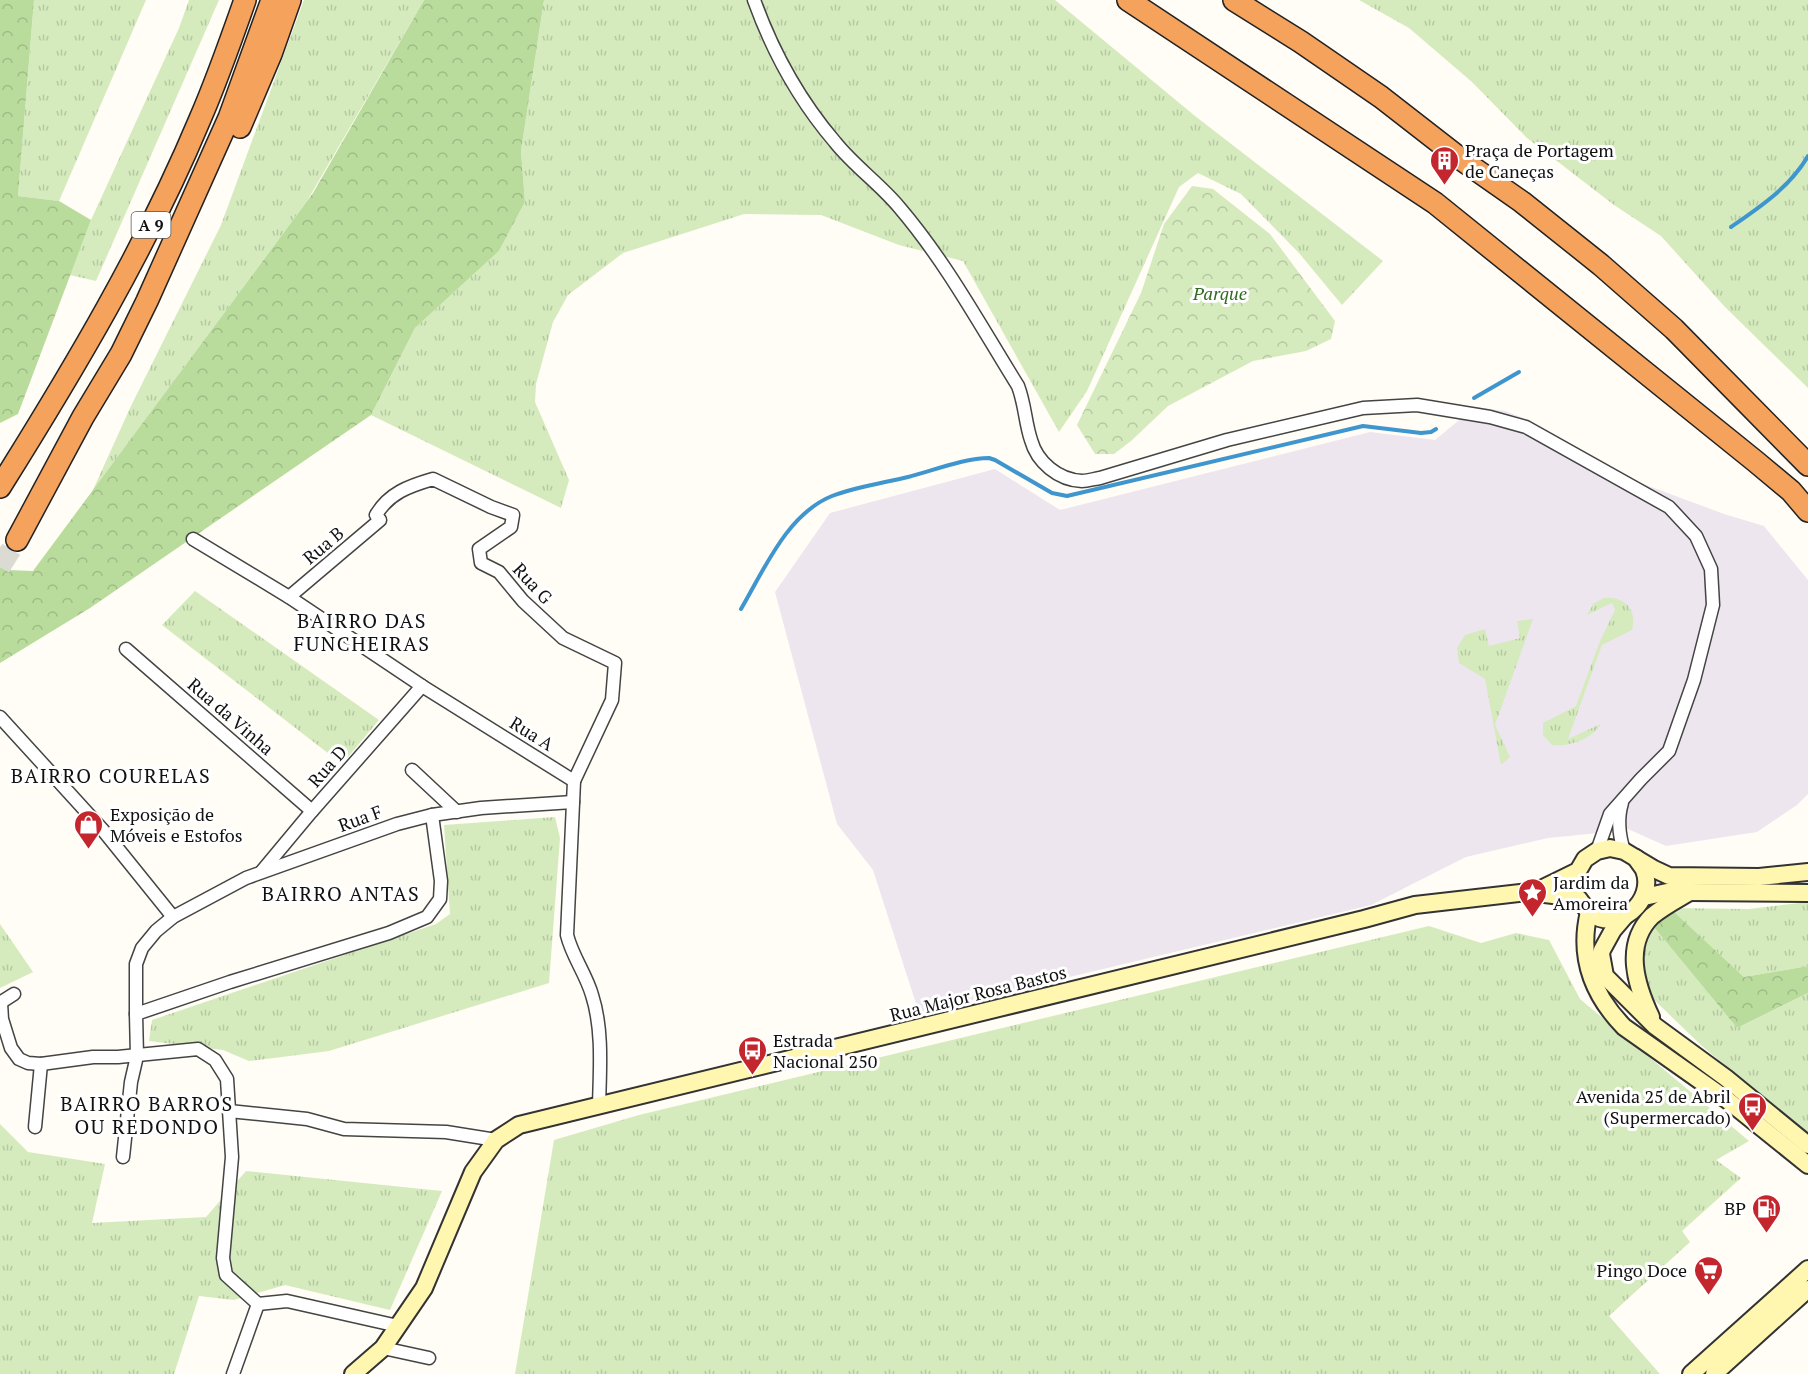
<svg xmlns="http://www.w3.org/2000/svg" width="1808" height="1374" viewBox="0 0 1808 1374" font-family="'PT Serif',serif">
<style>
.industrial{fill:#eee6ef}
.grass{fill:url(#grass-tufts)}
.forest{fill:url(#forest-crowns)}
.park{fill:url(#park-crowns)}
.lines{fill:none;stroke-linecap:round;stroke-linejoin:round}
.stream{stroke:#3f96cf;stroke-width:4}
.highway-tunnel{stroke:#dbdad3;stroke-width:21;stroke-dasharray:21 10;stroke-linecap:butt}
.street-casing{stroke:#444;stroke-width:15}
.secondary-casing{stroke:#333;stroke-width:20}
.highway-casing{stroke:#222;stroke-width:24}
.street{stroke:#fff;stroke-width:12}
.secondary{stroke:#fff6b0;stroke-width:16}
.highway{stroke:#f5a25d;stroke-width:21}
.labels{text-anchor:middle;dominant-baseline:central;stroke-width:6;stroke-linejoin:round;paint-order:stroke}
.shield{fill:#fff;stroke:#585858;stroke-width:1.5}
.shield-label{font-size:16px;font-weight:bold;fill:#111}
.poi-label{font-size:18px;fill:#111;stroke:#fff;text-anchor:start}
.park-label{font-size:18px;font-style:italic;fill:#2f6b1f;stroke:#fff}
.street-label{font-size:18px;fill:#111;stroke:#fff}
.neighbourhood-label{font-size:20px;letter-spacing:1.5px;fill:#111;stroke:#fff}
</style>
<defs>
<pattern id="grass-tufts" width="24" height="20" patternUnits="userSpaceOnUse" patternTransform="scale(1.5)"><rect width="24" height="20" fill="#d5ebbd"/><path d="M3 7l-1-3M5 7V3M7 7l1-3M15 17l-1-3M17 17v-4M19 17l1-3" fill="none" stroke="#b6c8a1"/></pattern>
<pattern id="forest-crowns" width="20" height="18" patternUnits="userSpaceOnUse" patternTransform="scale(1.5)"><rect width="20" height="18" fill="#b9dc9c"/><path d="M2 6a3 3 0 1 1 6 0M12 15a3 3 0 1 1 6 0" fill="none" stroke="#9ebc85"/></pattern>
<pattern id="park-crowns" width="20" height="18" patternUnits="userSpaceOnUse" patternTransform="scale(1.5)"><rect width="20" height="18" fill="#d5ebbd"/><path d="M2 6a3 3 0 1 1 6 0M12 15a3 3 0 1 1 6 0" fill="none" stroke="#b6c8a1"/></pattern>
</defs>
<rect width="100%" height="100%" fill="#fffdf5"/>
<path class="industrial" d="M1475 407 1505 411 1528 420 1619 475 1724 514 1764 526 1808 580V794L1797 805 1757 832 1666 846 1619 825 1599 833 1548 838 1466 857 1371 905 919 1013 873 870 837 824 775 592 830 513 995 469 1060 510 1370 432 1435 440Z"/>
<g class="grass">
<path d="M34 0H146L59 201 18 196Z"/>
<path d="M189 0H219L96 281 70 275 91 220 179 28Z"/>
<path d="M304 0H424L307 201 92 492 131 406 221 225Z"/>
<path d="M544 0H1055L1195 116 1383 261 1342 305 1299 253 1241 194 1198 173 1179 187 1087 391 1059 432 963 261 899 245 821 215 744 214 623 253 568 295 553 322 536 384 535 402 569 480 561 508 371 415 415 328 499 251 525 202 521 151Z"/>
<path d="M1359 0H1808V388L1725 307 1661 236 1614 205 1527 138 1472 82 1409 28Z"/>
<path d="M195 591 379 720 342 764 162 625Z"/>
<path d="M1604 598C1624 596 1638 610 1632 630L1602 645 1568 739 1601 724C1592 739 1570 747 1552 745L1543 735V723L1576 706 1600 641 1615 610 1612 603 1587 615 1594 603Z"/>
<path d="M1533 619 1495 725 1510 757 1501 765 1485 679 1459 663 1457 648 1465 635 1485 629 1489 646 1520 638 1517 621Z"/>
<path d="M555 817 560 838 549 983 329 1051 249 1061 223 1050 149 1041 152 1020 436 924 450 914 444 825Z"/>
<path d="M1808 902V966L1744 977 1670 908 1749 909Z"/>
<path d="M0 924 33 972 0 988Z"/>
<path d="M1429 926 1481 943 1516 933 1549 940 1580 999 1749 1141 1716 1160 1741 1178 1682 1231 1690 1242 1609 1316 1660 1374H515L554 1140 639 1115Z"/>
<path d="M1653 926 1737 1028 1808 993V1135L1702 1046 1649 995 1642 956Z"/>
<path d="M0 1124 28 1152 105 1164 92 1223 206 1217 246 1171 442 1191 390 1310 285 1285 234 1300 199 1296 174 1374H0Z"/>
</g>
<g class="forest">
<path d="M0 0H34L18 196 59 201 91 220 18 414 0 423Z"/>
<path d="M424 0H544L521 151 525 202 499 251 415 328 371 415 90 608 0 663V567L7 570 33 571 313 193Z"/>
<path d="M1670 908 1744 977 1808 966V993L1737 1028 1653 926Z"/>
</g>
<path class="park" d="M1192 186 1213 189 1270 234 1335 321 1331 339 1306 351 1253 361 1168 406 1131 441 1114 454H1095L1077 425 1141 293 1164 224Z"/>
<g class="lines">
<g class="stream">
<path d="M1731 227C1760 207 1790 187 1808 156"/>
<path d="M1474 398 1519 372"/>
<path d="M741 609C764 570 787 514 832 496 856 487 883 483 908 477 932 471 964 458 989 458L995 460 1052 493 1067 496 1363 426 1421 433 1431 432 1436 429"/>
</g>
<path class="highway-tunnel" d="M0 567 17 540"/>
<defs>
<g id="street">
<path d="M754 0C772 50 800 101 835 142 854 166 880 184 899 207 946 262 980 325 1018 386 1025 404 1025 422 1031 440 1037 462 1058 480 1082 481 1087 481 1094 479 1100 478L1227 440 1363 408 1417 405 1490 417 1526 427 1669 507 1696 536 1711 569 1713 605 1694 680 1669 751 1641 779 1610 814 1597 851"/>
<path d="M193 539 289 597 422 686 574 781 567 935C572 956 586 974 592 995 603 1029 600 1069 599 1105"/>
<path d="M289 597 380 520 376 515C389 493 409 486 433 479L491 507 513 515 511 527 479 549 481 563 499 572 523 601 563 638 615 663 612 700 574 781"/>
<path d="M126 649 312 811"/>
<path d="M0 717 102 829 173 917"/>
<path d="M412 770 457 812"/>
<path d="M1622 803C1617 819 1619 835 1624 851"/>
<path d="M262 871 312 811 422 686"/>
<path d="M0 1003 14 994"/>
<path d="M1 1003 2 1019 11 1048 19 1059 28 1063 41 1064 93 1057H118L198 1049 215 1060 227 1079 232 1157 223 1258 226 1275 258 1304 233 1374"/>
<path d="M136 1014V964L142 948 156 931 173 917 246 878 397 824 432 815 481 808 573 802"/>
<path d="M229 1111 307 1119 344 1129 446 1132 496 1140"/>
<path d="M35 1127 41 1064"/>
<path d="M123 1157 131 1082 137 1056 136 1014 230 982 389 933 427 917 440 899 441 881 432 815"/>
<path d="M258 1304 287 1301 398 1326"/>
<path d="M383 1348 429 1358"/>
</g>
<g id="secondary">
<path d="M1535 892 1578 871 1585 859 1597 851 1610 848 1624 851 1654 869 1669 876 1759 877 1808 872"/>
<path d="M1644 897 1667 892H1690L1808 893"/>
<path d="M1589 912C1578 957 1592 994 1624 1027L1726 1099 1808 1165"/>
<path d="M1625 916 1613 930 1602 950 1601 954 1605 976 1655 1026 1726 1078 1808 1145"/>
<path d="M1651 1017C1636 985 1623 945 1652 916 1663 907 1676 900 1688 893"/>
<path d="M353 1374 383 1348 424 1288 473 1172 496 1140 519 1125 1364 919 1415 905 1528 892 1578 898C1582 903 1586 909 1590 913 1618 934 1656 901 1644 870 1642 866 1638 862 1636 858"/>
<path d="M1691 1374 1808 1269"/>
<path d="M1714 1374 1808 1289"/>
</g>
<g id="highway">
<path d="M1128 0 1435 203 1755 461 1791 491 1808 511"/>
<path d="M1234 0 1301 42 1381 97 1462 160 1522 202 1601 265 1674 329 1808 465"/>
<path d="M240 127 271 54 290 0"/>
<path d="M0 487C74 369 146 248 200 119 217 80 231 40 245 0"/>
<path d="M17 540 83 417 121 354 147 301 229 118 272 0"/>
</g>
</defs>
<use href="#street" class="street-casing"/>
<use href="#secondary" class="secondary-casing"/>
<use href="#highway" class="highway-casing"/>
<use href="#street" class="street"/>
<use href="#secondary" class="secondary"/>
<use href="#highway" class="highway"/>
</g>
<defs>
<symbol id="building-pin" viewBox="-11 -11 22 30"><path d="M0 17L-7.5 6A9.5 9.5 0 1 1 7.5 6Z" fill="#c4262e" stroke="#fff"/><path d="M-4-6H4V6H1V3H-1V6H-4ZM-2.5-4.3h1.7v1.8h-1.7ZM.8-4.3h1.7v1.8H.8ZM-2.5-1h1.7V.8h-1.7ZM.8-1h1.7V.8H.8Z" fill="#fff"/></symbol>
<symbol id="shop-pin" viewBox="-11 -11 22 30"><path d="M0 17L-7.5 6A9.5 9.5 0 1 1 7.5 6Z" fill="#c4262e" stroke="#fff"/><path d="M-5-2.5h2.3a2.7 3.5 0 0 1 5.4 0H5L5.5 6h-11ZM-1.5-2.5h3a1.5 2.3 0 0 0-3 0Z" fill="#fff"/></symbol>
<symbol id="sight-pin" viewBox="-11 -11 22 30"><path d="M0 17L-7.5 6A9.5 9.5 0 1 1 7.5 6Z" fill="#c4262e" stroke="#fff"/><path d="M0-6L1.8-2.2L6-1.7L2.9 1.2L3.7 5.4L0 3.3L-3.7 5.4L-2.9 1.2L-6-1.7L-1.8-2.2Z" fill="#fff"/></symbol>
<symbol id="bus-pin" viewBox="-11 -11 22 30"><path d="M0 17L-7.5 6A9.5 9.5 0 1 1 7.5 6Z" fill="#c4262e" stroke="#fff"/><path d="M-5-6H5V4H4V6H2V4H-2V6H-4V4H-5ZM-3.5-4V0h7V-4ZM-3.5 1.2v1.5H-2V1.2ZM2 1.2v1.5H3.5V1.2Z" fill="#fff"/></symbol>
<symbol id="fuel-pin" viewBox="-11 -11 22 30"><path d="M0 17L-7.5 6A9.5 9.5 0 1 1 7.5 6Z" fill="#c4262e" stroke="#fff"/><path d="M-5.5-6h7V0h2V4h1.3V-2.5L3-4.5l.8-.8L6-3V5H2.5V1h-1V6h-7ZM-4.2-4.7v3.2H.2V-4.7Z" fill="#fff"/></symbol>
<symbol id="supermarket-pin" viewBox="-11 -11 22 30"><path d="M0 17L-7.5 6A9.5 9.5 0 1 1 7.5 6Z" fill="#c4262e" stroke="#fff"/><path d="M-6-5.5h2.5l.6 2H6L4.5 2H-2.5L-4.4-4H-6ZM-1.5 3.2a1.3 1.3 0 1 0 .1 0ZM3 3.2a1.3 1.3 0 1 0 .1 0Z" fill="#fff"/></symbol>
</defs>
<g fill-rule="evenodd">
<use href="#building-pin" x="1428" y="144" width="33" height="45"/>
<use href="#shop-pin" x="72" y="808" width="33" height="45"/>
<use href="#sight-pin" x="1516" y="876" width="33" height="45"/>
<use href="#bus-pin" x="736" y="1034" width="33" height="45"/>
<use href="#bus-pin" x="1736" y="1090" width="33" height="45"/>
<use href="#fuel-pin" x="1750" y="1192" width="33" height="45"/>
<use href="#supermarket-pin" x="1692" y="1254" width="33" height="45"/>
</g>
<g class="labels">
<rect class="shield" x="131.5" y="212" width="39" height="26" rx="4.5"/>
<g class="shield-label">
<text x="151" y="225">A 9</text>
</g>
<g class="poi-label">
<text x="1465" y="150">Praça de Portagem<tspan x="1465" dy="21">de Caneças</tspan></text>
<text x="110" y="814">Exposição de<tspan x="110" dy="21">Móveis e Estofos</tspan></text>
<text x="1553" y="882">Jardim da<tspan x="1553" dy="21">Amoreira</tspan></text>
<text x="773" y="1040">Estrada<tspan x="773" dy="21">Nacional 250</tspan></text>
<text x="1731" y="1096" text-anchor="end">Avenida 25 de Abril<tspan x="1731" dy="21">(Supermercado)</tspan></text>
<text x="1746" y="1208" text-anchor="end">BP</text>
<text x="1687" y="1270" text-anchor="end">Pingo Doce</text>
</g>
<g class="park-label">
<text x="1220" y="293">Parque</text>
</g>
<g class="street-label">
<text transform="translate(323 545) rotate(-40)">Rua B</text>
<text transform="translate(533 583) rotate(47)">Rua G</text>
<text transform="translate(231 716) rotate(41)">Rua da Vinha</text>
<text transform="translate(532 733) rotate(32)">Rua A</text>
<text transform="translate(327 766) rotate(-49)">Rua D</text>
<text transform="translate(360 818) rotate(-20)">Rua F</text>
<text transform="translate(978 993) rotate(-14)">Rua Major Rosa Bastos</text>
</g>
<g class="neighbourhood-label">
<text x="362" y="620">BAIRRO DAS<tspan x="362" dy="23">FUNCHEIRAS</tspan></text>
<text x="111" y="775">BAIRRO COURELAS</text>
<text x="341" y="893">BAIRRO ANTAS</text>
<text x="147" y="1103">BAIRRO BARROS<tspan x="147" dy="23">OU REDONDO</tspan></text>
</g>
</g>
</svg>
